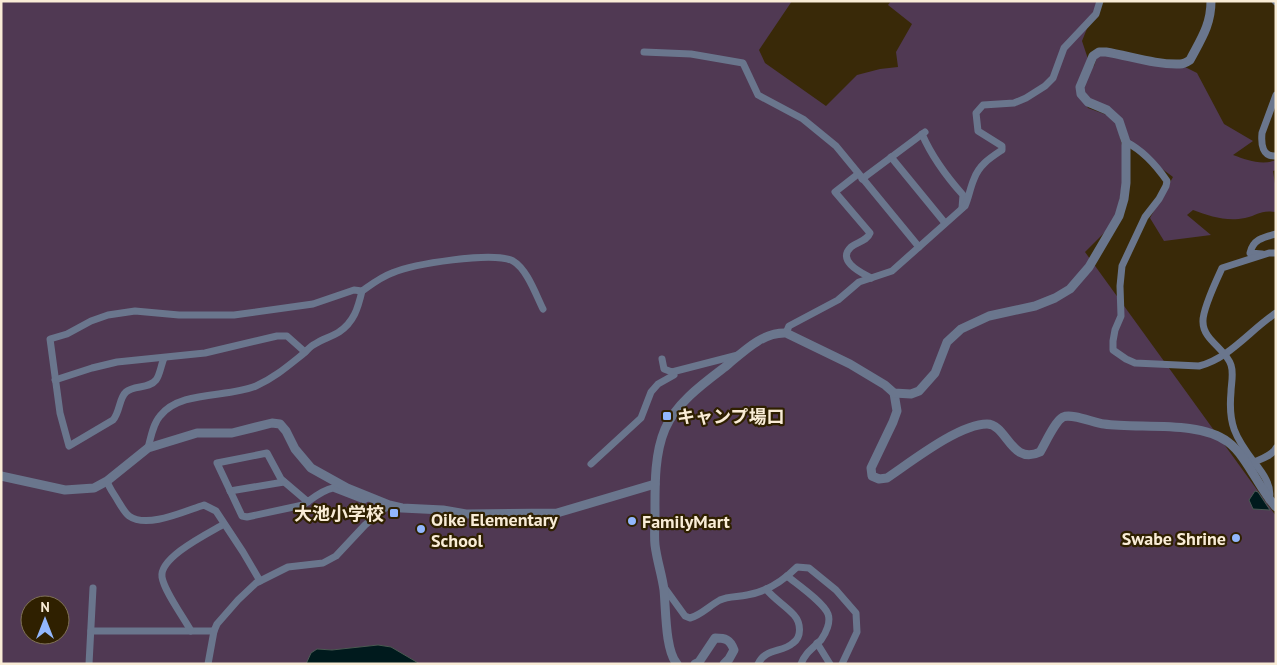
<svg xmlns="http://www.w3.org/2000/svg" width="1277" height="665" viewBox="0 0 1277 665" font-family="'PT Sans','Noto Sans JP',sans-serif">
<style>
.green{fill:#503953;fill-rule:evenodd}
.water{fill:#001a1d;stroke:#4b5954}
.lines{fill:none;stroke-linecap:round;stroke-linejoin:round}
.minor{stroke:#6a768d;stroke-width:7}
.tertiary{stroke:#6a768d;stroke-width:9}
.poi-dot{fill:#92b7fd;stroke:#2f2000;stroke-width:2}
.labels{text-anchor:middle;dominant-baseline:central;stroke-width:4.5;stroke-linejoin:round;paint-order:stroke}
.poi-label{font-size:18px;font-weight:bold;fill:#f9ecd6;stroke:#2f2000;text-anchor:start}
</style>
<rect width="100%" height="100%" fill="#392908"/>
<path class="green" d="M1 1H792L759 50 765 63 826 106 857 75 880 69 898 67 896 52 912 24 888 5 891 1H1098L1082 41 1089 62 1086 70 1094 66 1099 52 1179 64 1197 73 1224 124 1253 141 1233 155C1247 160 1262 166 1276 160V170L1273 171 1276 190V212C1259 210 1259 215 1245 218 1226 222 1210 216 1193 210L1187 215 1211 235 1164 241 1150 218 1173 177 1126 142 1117 115 1079 93 1088 108 1115 118 1126 161 1116 221 1085 252 1276 516V664H420L391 647 378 645 332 650 317 649 306 664H1ZM30 605H60V635H30Z"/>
<g class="water">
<path d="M1255 491 1258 492 1270 510 1253 509 1249 500Z"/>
<path d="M378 645 391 647 420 664H306L311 653 317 649 332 650Z"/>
</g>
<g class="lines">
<g class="minor">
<path d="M1275 1 1276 2"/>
<path d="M644 52 691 54 743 63 758 95 803 119 836 146 919 247"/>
<path d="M1276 95 1262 133C1261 144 1262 157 1276 156"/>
<path d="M922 134C932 157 946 176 963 195L962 208"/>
<path d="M1126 142C1144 151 1156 165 1167 181L1166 186 1159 199 1145 217 1122 266 1120 286 1121 316 1115 330 1113 341V350L1126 359 1135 363 1199 366C1230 358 1250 330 1276 313"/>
<path d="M891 157 945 223"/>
<path d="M858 174 835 192 870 233C867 241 857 242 851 247 836 261 862 273 871 278"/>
<path d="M862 179 925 132"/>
<path d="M1262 254 1250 253C1253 239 1264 237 1276 234"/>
<path d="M786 333 789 326 838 300 859 282 892 271 965 206C969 197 970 188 974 179 979 165 990 158 1002 150V146L978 131 976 113 983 105 1014 103 1026 98 1045 86 1053 78 1064 48 1096 14 1100 1"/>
<path d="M164 358C161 365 160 375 156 380 149 389 134 385 126 392 119 398 120 412 113 420L69 446 60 413 50 339 67 334 91 321 108 315 135 311 179 315H234L313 304 354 290 362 291C372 284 381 277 392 273 413 264 493 251 513 261 527 269 536 295 543 309"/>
<path d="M662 359 664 369 672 372 738 355"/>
<path d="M55 380 92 368 117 362 205 353 277 336H287L305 352"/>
<path d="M148 448C151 437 153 424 160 416 180 390 228 398 256 386 274 378 288 366 303 354 307 351 310 346 315 344 322 339 331 337 339 332 354 322 358 308 362 291"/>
<path d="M1254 462C1235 437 1228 424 1231 392 1231 384 1234 374 1231 365 1226 349 1203 340 1203 322 1202 310 1217 279 1222 268L1269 253H1276"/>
<path d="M591 464 641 418 651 392 658 384 674 375 672 372"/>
<path d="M107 481C109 488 114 494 118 501 121 506 125 513 129 516 147 529 185 511 204 505L216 511 243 552 260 581"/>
<path d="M230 491 284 482"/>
<path d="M1269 500C1273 486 1262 472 1254 462 1261 459 1272 456 1276 448"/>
<path d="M308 502 281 479 267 453 217 463 242 516 247 517 303 505C312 499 322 490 333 488L364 500 369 497"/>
<path d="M787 576C798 585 823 602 828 614 831 622 826 633 821 640 813 648 805 653 801 664"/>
<path d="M664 587 685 616 690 618C701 615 709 606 720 600 728 596 738 597 747 595 766 592 784 580 797 567L809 568 836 590 856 613 857 632 842 664"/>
<path d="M91 631H214"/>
<path d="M191 631C184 618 164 591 162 577 159 557 209 533 224 524"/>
<path d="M817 643 830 664"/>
<path d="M89 664 93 588"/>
<path d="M208 664 214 631 217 624 238 600 256 583 288 567 323 563 336 556 365 525 389 505"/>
<path d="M758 664C765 648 782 653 793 643 802 637 801 623 794 615 786 606 774 599 766 589"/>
</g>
<g class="tertiary">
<path d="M894 393 897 411 893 422 871 468 872 476 879 479 887 478C911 462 959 424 987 424 1007 424 1011 466 1040 452 1045 444 1055 421 1063 417 1072 413 1094 423 1104 424 1139 429 1199 420 1228 442 1247 456 1259 489 1276 507"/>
<path d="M1 476 65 490 94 488 107 481 148 448 197 433H232L272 423 280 424 286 431 295 449 311 468 347 488 389 505 402 508 443 510 466 514 557 513 655 484"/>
<path d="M677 664C665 650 666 609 664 590 662 575 657 561 655 545 654 536 655 525 655 515 655 487 654 455 665 429 676 403 704 383 725 367 743 352 762 332 786 333L850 364 885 385 894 393 911 394 919 391 935 373 947 342 961 329 989 316 1035 306 1055 298 1070 289 1089 267 1119 216 1124 199 1126 183V142L1119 121 1107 110 1088 102 1081 94 1080 87 1093 56 1099 52H1106C1130 56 1156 65 1180 64 1184 64 1187 62 1190 60 1201 39 1211 25 1211 1"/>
<path d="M695 664 699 662 715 638C725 638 730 639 734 650L729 659 724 664"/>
</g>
</g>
<g class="poi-dot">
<rect x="662" y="411" width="10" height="10" rx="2.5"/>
<rect x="389" y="508" width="10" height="10" rx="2.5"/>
<circle cx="632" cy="521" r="5"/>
<circle cx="421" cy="529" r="5"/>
<circle cx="1236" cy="538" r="5"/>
</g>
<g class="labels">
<g class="poi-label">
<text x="677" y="416">キャンプ場口</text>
<text x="384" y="513" text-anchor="end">大池小学校</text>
<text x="431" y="519">Oike Elementary<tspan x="431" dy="21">School</tspan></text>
<text x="642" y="521">FamilyMart</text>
<text x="1226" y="538" text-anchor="end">Swabe Shrine</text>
</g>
</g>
<rect width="1277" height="665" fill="none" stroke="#f9ecd6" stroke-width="5"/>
<g transform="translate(45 620)"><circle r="24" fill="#2f2000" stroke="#807256"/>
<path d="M0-4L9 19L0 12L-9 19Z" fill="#92b7fd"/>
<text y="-8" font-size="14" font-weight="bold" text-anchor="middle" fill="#f9ecd6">N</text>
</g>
</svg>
